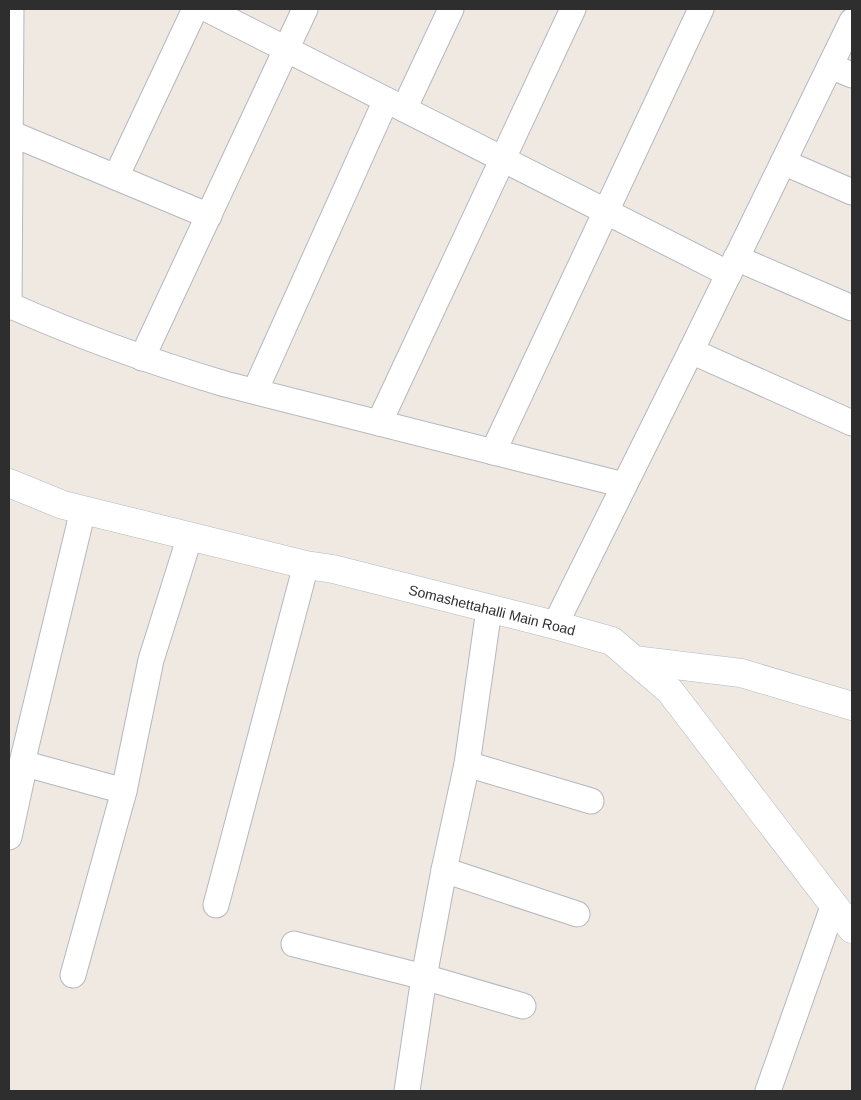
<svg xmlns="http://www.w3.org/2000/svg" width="861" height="1100" viewBox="0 0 861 1100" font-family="Arial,sans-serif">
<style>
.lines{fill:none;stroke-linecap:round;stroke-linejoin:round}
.street-casing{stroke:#b4b7c1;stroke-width:27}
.secondary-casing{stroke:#b4b7c1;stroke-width:29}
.street{stroke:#fff;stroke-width:25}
.secondary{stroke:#fff;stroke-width:28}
.labels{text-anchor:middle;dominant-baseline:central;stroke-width:4.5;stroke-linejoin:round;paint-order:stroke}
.street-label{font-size:14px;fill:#2e2e2e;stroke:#fff}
</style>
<rect width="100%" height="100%" fill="#efe9e1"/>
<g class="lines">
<defs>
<g id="street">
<path d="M207 9 729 274"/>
<path d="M830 66 852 75"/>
<path d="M404 109 451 9"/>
<path d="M10 133 209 216"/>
<path d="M783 162 852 192"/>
<path d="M116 177 195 9"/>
<path d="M736 258 852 308"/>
<path d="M9 305C79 336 151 362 225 384L624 485"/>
<path d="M9 307 11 9"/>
<path d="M691 351 852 423"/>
<path d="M142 358 305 9"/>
<path d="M255 391 386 100"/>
<path d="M379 423 573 9"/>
<path d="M493 452 701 9"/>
<path d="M83 510 22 763 124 791 151 660 190 536"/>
<path d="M555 625 691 351 852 21"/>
<path d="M467 764 591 801"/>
<path d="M9 837 22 777V763"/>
<path d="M444 870 577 914"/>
<path d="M216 905 306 565"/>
<path d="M294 944 424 977 523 1006"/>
<path d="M73 975 124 791"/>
<path d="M407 1091 424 977 444 870 467 764 489 609"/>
<path d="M768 1091 834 904"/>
</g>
<g id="secondary">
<path d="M9 483 63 505 306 565 333 569 555 625 612 641 670 691 852 929"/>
<path d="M634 660 741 673 852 706"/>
</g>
</defs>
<use href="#street" class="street-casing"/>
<use href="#secondary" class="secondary-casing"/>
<use href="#street" class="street"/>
<use href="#secondary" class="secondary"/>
</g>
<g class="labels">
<g class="street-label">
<text transform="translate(492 610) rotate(14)">Somashettahalli Main Road</text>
</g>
</g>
<rect width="861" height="1100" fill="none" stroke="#2e2e2e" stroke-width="20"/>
</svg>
